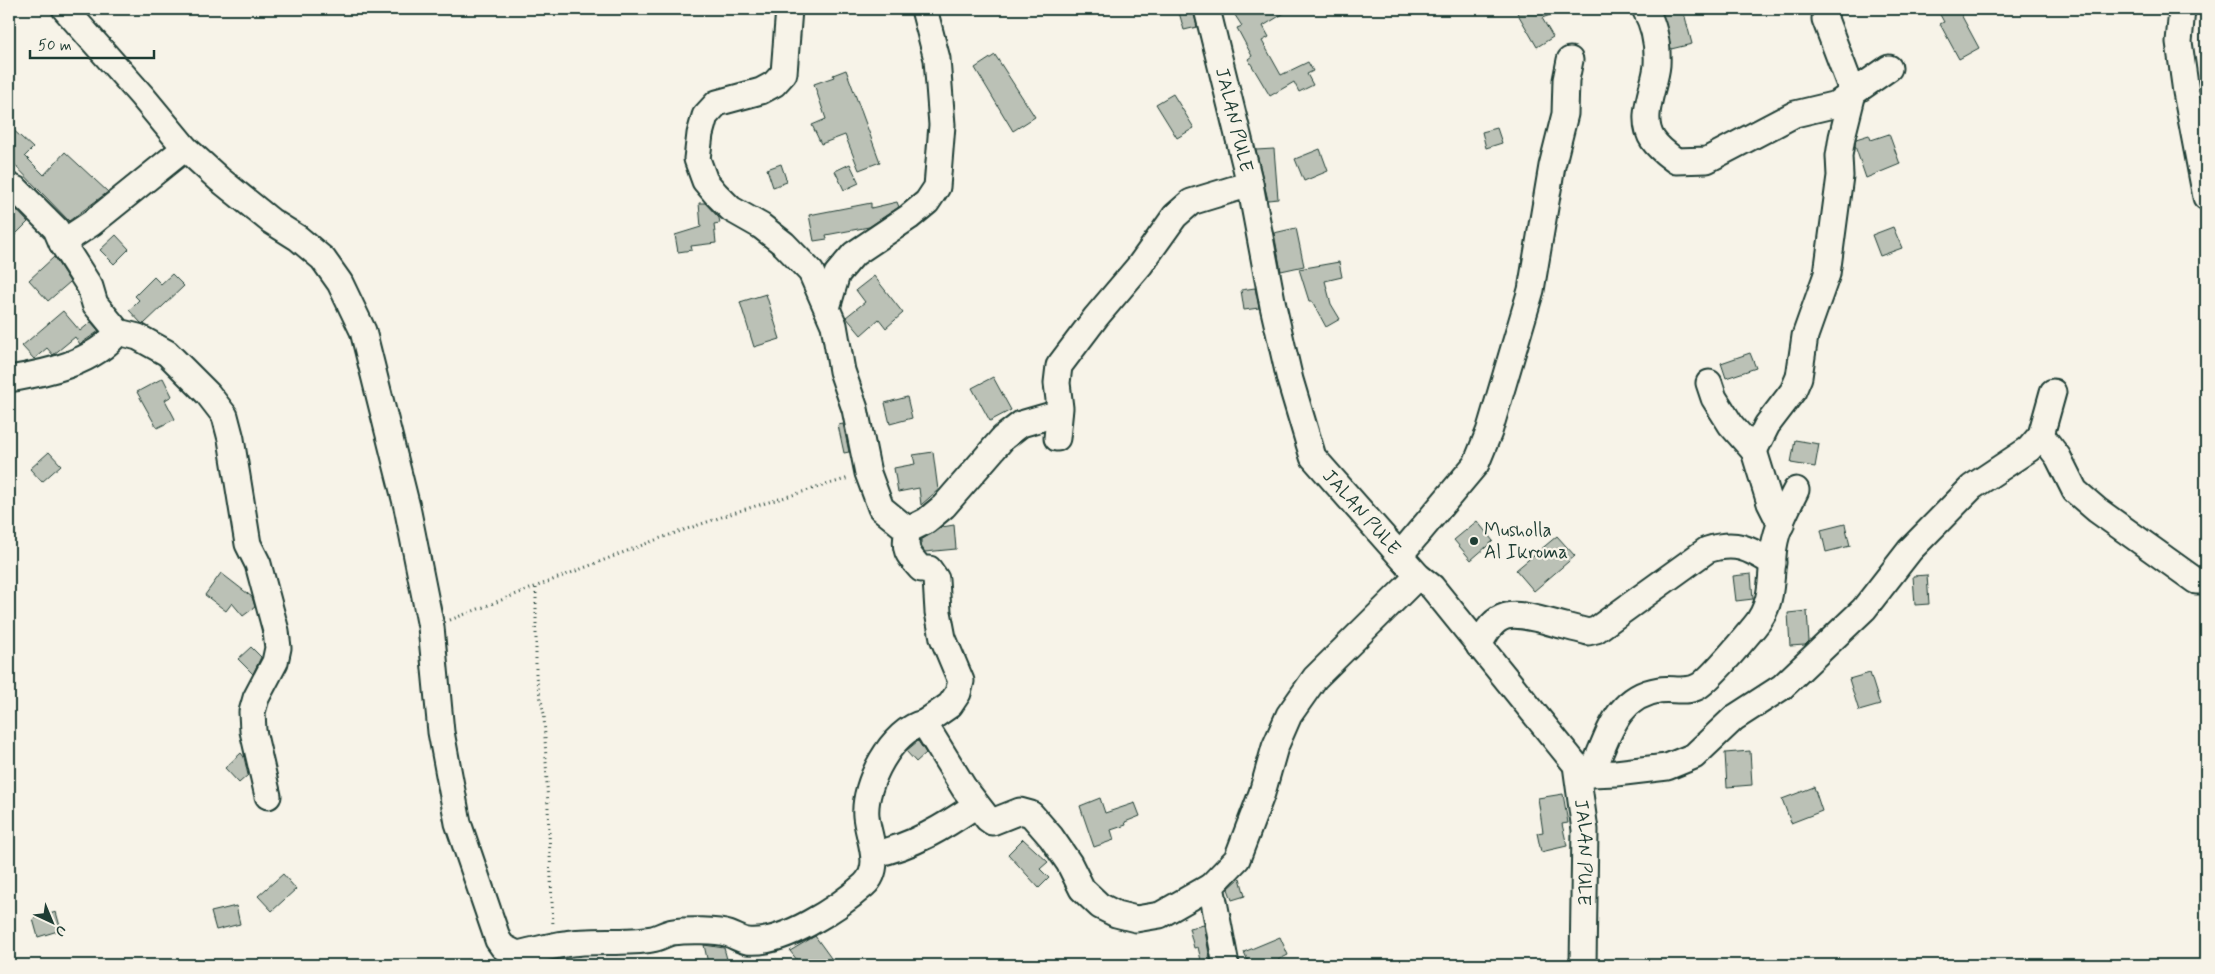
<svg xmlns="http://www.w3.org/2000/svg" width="2215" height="974" viewBox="0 0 2215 974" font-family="Mynerve,sans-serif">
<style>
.building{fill:#bbc1b6;stroke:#1f3d34}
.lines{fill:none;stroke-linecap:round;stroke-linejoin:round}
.minor-casing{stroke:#1f3d34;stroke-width:29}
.path{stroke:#1f3d34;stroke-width:3;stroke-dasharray:1 4;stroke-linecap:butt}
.minor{stroke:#f7f3e8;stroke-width:25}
.poi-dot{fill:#1f3d34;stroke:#f7f3e8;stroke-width:2}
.labels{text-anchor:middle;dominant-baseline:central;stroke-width:4.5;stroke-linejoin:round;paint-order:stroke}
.street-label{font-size:19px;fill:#1f3d34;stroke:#f7f3e8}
.poi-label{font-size:19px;fill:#1f3d34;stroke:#f7f3e8;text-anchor:start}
</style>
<rect width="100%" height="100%" fill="#f7f3e8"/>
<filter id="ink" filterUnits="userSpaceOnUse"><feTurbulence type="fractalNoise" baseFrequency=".02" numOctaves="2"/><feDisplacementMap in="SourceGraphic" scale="10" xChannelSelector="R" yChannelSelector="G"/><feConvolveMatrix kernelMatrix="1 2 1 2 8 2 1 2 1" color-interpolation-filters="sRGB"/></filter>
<g filter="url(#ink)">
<g class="building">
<path d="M1178 9H1193L1197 27 1184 30Z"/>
<path d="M1231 9H1291L1263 26 1269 37 1262 41 1281 75 1308 62 1313 71 1307 74 1313 85 1299 92 1294 82 1270 96 1248 59 1252 56 1237 28 1242 26Z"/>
<path d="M1515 9H1564V10L1542 18 1553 37 1537 47Z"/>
<path d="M1661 9H1683L1692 44 1671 49Z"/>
<path d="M1937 9H1958L1979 48 1959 59 1940 24 1944 22Z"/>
<path d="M995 55 1035 117 1013 131 975 68Z"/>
<path d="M846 70 880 162 859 170 845 135 821 144 812 125 826 119 814 84 834 77 833 75Z"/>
<path d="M1173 94 1194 128 1177 138 1156 104Z"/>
<path d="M9 126 33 148 25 156 44 175 65 152 108 192 69 221 9 159Z"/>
<path d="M1497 128 1502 143 1486 148 1482 132Z"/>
<path d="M1889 134 1900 164 1866 178 1855 146 1856 139 1869 135 1871 140Z"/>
<path d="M1274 149 1278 199 1268 200 1256 150Z"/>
<path d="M1320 149 1328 171 1304 181 1295 159Z"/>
<path d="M781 164 787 182 773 187 767 169Z"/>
<path d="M850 164 859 183 844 190 835 171Z"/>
<path d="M9 202 28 222 9 241Z"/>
<path d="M897 202 899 207 869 227 826 235 827 239 814 241 809 215 871 203V208Z"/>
<path d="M699 203H705L719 218 720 223 714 224 716 243 691 246 692 250 678 252 675 235 701 227Z"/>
<path d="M1893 227 1902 248 1880 256 1872 235Z"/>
<path d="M1296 228 1304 266 1281 271 1274 233Z"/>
<path d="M116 235 129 249 114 264 100 250Z"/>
<path d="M54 257 70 282 48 301 29 280Z"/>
<path d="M1339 262 1342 277 1325 281 1331 304 1340 319 1326 327 1312 301H1309L1299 269Z"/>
<path d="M172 274 184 286 144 324 141 323 129 310 139 300 135 296 154 277 161 284Z"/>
<path d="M874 276 903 313 886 328 879 319 861 335 846 317 865 302 856 290Z"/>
<path d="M1255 288 1259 308 1244 310 1241 290Z"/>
<path d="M766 294 780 339 754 347 740 302Z"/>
<path d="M63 311 80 331 91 322 99 331 80 344 75 337 53 355 47 348 34 359 22 346Z"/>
<path d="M1750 353 1756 368 1726 378 1721 363Z"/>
<path d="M993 377 1011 410 990 421 972 388Z"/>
<path d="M163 378 172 396 165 400 175 419 157 428 137 392Z"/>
<path d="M907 397 912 418 890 424 885 403Z"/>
<path d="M843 424 849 452 844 453 838 425Z"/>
<path d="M1795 440 1819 444 1815 467 1791 463Z"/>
<path d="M49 452 61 465 42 482 30 469Z"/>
<path d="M933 452 938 490 921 505 919 488 898 492 894 468 915 464 913 455Z"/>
<path d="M1477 521 1493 541 1471 560 1454 540Z"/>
<path d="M1845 524 1850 546 1826 552 1821 530Z"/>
<path d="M954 525 956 549 925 552 921 546V540L942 527Z"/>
<path d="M1557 536 1575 556 1534 591 1516 570Z"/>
<path d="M221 573 252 597 255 607 243 616 232 603 226 611 205 595Z"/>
<path d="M1751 574 1753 599 1736 601 1733 576Z"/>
<path d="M1927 575 1929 604 1915 605 1913 576Z"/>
<path d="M1807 611 1809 641 1805 645 1790 646 1788 613Z"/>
<path d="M251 647 261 657 253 674 238 659Z"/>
<path d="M1870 673 1880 705 1859 711 1849 679Z"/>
<path d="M918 741 926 753 916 762 906 751Z"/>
<path d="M1750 751 1752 785 1727 787 1725 753Z"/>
<path d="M241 753 244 757 248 775 239 783 225 768Z"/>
<path d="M1814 787 1822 811 1791 823 1782 799Z"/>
<path d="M1563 794 1568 823 1562 824 1567 846 1541 852 1537 833 1543 832 1538 798Z"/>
<path d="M1100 798 1105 813 1135 803 1140 816 1125 822 1126 825 1111 830 1114 840 1094 847 1080 806Z"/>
<path d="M1023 839 1048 862 1040 869 1049 878 1039 888 1008 854Z"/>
<path d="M283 874 296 889 272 911 258 896Z"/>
<path d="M1240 878 1245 896 1232 900 1228 889Z"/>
<path d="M236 906 240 924 216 930 211 912Z"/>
<path d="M56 912 61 930 38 937 33 919Z"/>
<path d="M1204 925 1211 965H1202L1198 947 1194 948 1189 928Z"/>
<path d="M815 936 836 965H801L790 951Z"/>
<path d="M1280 937 1288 955 1278 960 1280 965H1250L1244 952Z"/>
<path d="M704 945 724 948 727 959 708 963Z"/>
</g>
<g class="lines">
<defs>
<g id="minor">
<path d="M65 9 142 96 185 148 219 179 271 221 298 238 323 259 340 283 363 331 407 507 431 627 441 732 458 823 498 940 503 947 517 954C533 951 549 946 565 944 593 939 623 944 652 939 659 938 666 933 673 932 686 930 717 930 729 934 735 936 741 940 747 941 783 945 838 908 864 885 884 867 868 838 866 816 863 785 892 729 924 723"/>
<path d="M789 9 784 73 774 84 761 91 717 103 705 116 700 134 697 159 705 181 716 194 731 209 761 226 784 244 811 272 834 325 842 371 855 409 868 473 881 508 908 530"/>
<path id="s1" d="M1207 9 1250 184 1273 306 1290 380 1313 457 1418 576 1432 587 1576 765 1585 830 1583 965"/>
<path d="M1645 9C1654 25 1658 46 1657 65 1655 88 1638 118 1653 140 1659 149 1668 155 1676 161L1707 160 1795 114 1837 104 1889 68"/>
<path d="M2182 9 2179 42 2186 92 2206 197"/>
<path d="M9 186 17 190 56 229 62 243 90 287 95 304 118 332 138 337 167 353 208 394 225 416 231 439 248 544 258 564 276 631 278 648 275 662 256 698 252 712 253 731 268 796"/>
<path d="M62 243 92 223 185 148"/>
<path d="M827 308 837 274 854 254 909 217 927 202 937 187 942 125 937 59 924 9"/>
<path d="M9 379C46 373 94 363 118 332"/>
<path d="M1709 383 1714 398 1731 425 1754 451 1770 503 1781 525"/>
<path d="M1059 413 1021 424 1003 438 944 506 926 521 908 530C903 550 908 555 921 569H929L936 579 938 612 943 638 961 681 958 693 950 705 924 723 964 788 988 819 992 822 1020 811 1031 814 1051 837 1069 863 1082 889 1100 906 1116 914 1136 919 1160 915 1211 886"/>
<path d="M2041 435 2058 457 2075 491 2097 510 2196 581H2206"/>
<path d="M1057 438 1060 408 1057 383 1059 366 1096 317 1140 265 1175 216 1191 202 1250 184"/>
<path d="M1754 451 1767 425 1793 391 1799 377 1805 336 1827 274 1840 176 1839 156 1842 137 1853 93 1825 19 1826 9"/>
<path d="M1400 555 1476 464 1489 432 1531 290 1552 166 1565 114 1566 80 1570 60"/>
<path d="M1479 646C1496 609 1511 612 1546 621 1560 625 1574 628 1588 632L1596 630 1707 550C1736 541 1748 548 1773 563"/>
<path d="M1576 765 1591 774 1616 773 1667 767 1694 756 1734 718 1782 687 1864 609 1910 550 1972 487 2029 449 2041 435 2053 392"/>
<path d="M1591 774C1608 739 1614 697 1659 690 1671 688 1685 693 1697 687 1708 682 1744 639 1754 627 1775 603 1770 575 1774 547 1777 527 1787 508 1796 490"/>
<path d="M875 854C913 846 944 827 976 805"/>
<path d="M1226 965 1211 886 1237 859 1262 793 1275 747 1289 715 1315 678 1418 576"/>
</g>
</defs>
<use href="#minor" class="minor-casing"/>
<g class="path">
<path d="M536 588V677L544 714 553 926"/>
<path d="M450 620 658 539 739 511 849 478"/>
</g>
<use href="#minor" class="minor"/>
</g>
</g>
<circle class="poi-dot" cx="1474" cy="541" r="5"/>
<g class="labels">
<g class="street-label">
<text stroke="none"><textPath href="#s1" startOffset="114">JALAN PULE</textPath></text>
<text stroke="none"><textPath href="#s1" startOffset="534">JALAN PULE</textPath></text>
<text stroke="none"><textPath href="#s1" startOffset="954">JALAN PULE</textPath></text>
</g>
<g class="poi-label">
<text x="1484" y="530">Musholla<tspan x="1484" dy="22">Al Ikroma</tspan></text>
</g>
</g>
<rect width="2215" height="974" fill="none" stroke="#f7f3e8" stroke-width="30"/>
<rect x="15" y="15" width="2185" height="944" fill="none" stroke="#1f3d34" stroke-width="2" filter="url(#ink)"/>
<g transform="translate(52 922) rotate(136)" stroke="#f7f3e8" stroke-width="4" paint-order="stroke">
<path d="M0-4L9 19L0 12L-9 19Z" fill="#1f3d34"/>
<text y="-8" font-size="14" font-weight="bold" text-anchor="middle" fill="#1f3d34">U</text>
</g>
<path d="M30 50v8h124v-8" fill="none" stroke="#1f3d34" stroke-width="2.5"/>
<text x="38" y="50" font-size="15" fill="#1f3d34" stroke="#f7f3e8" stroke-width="4" paint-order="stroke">50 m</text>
</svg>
